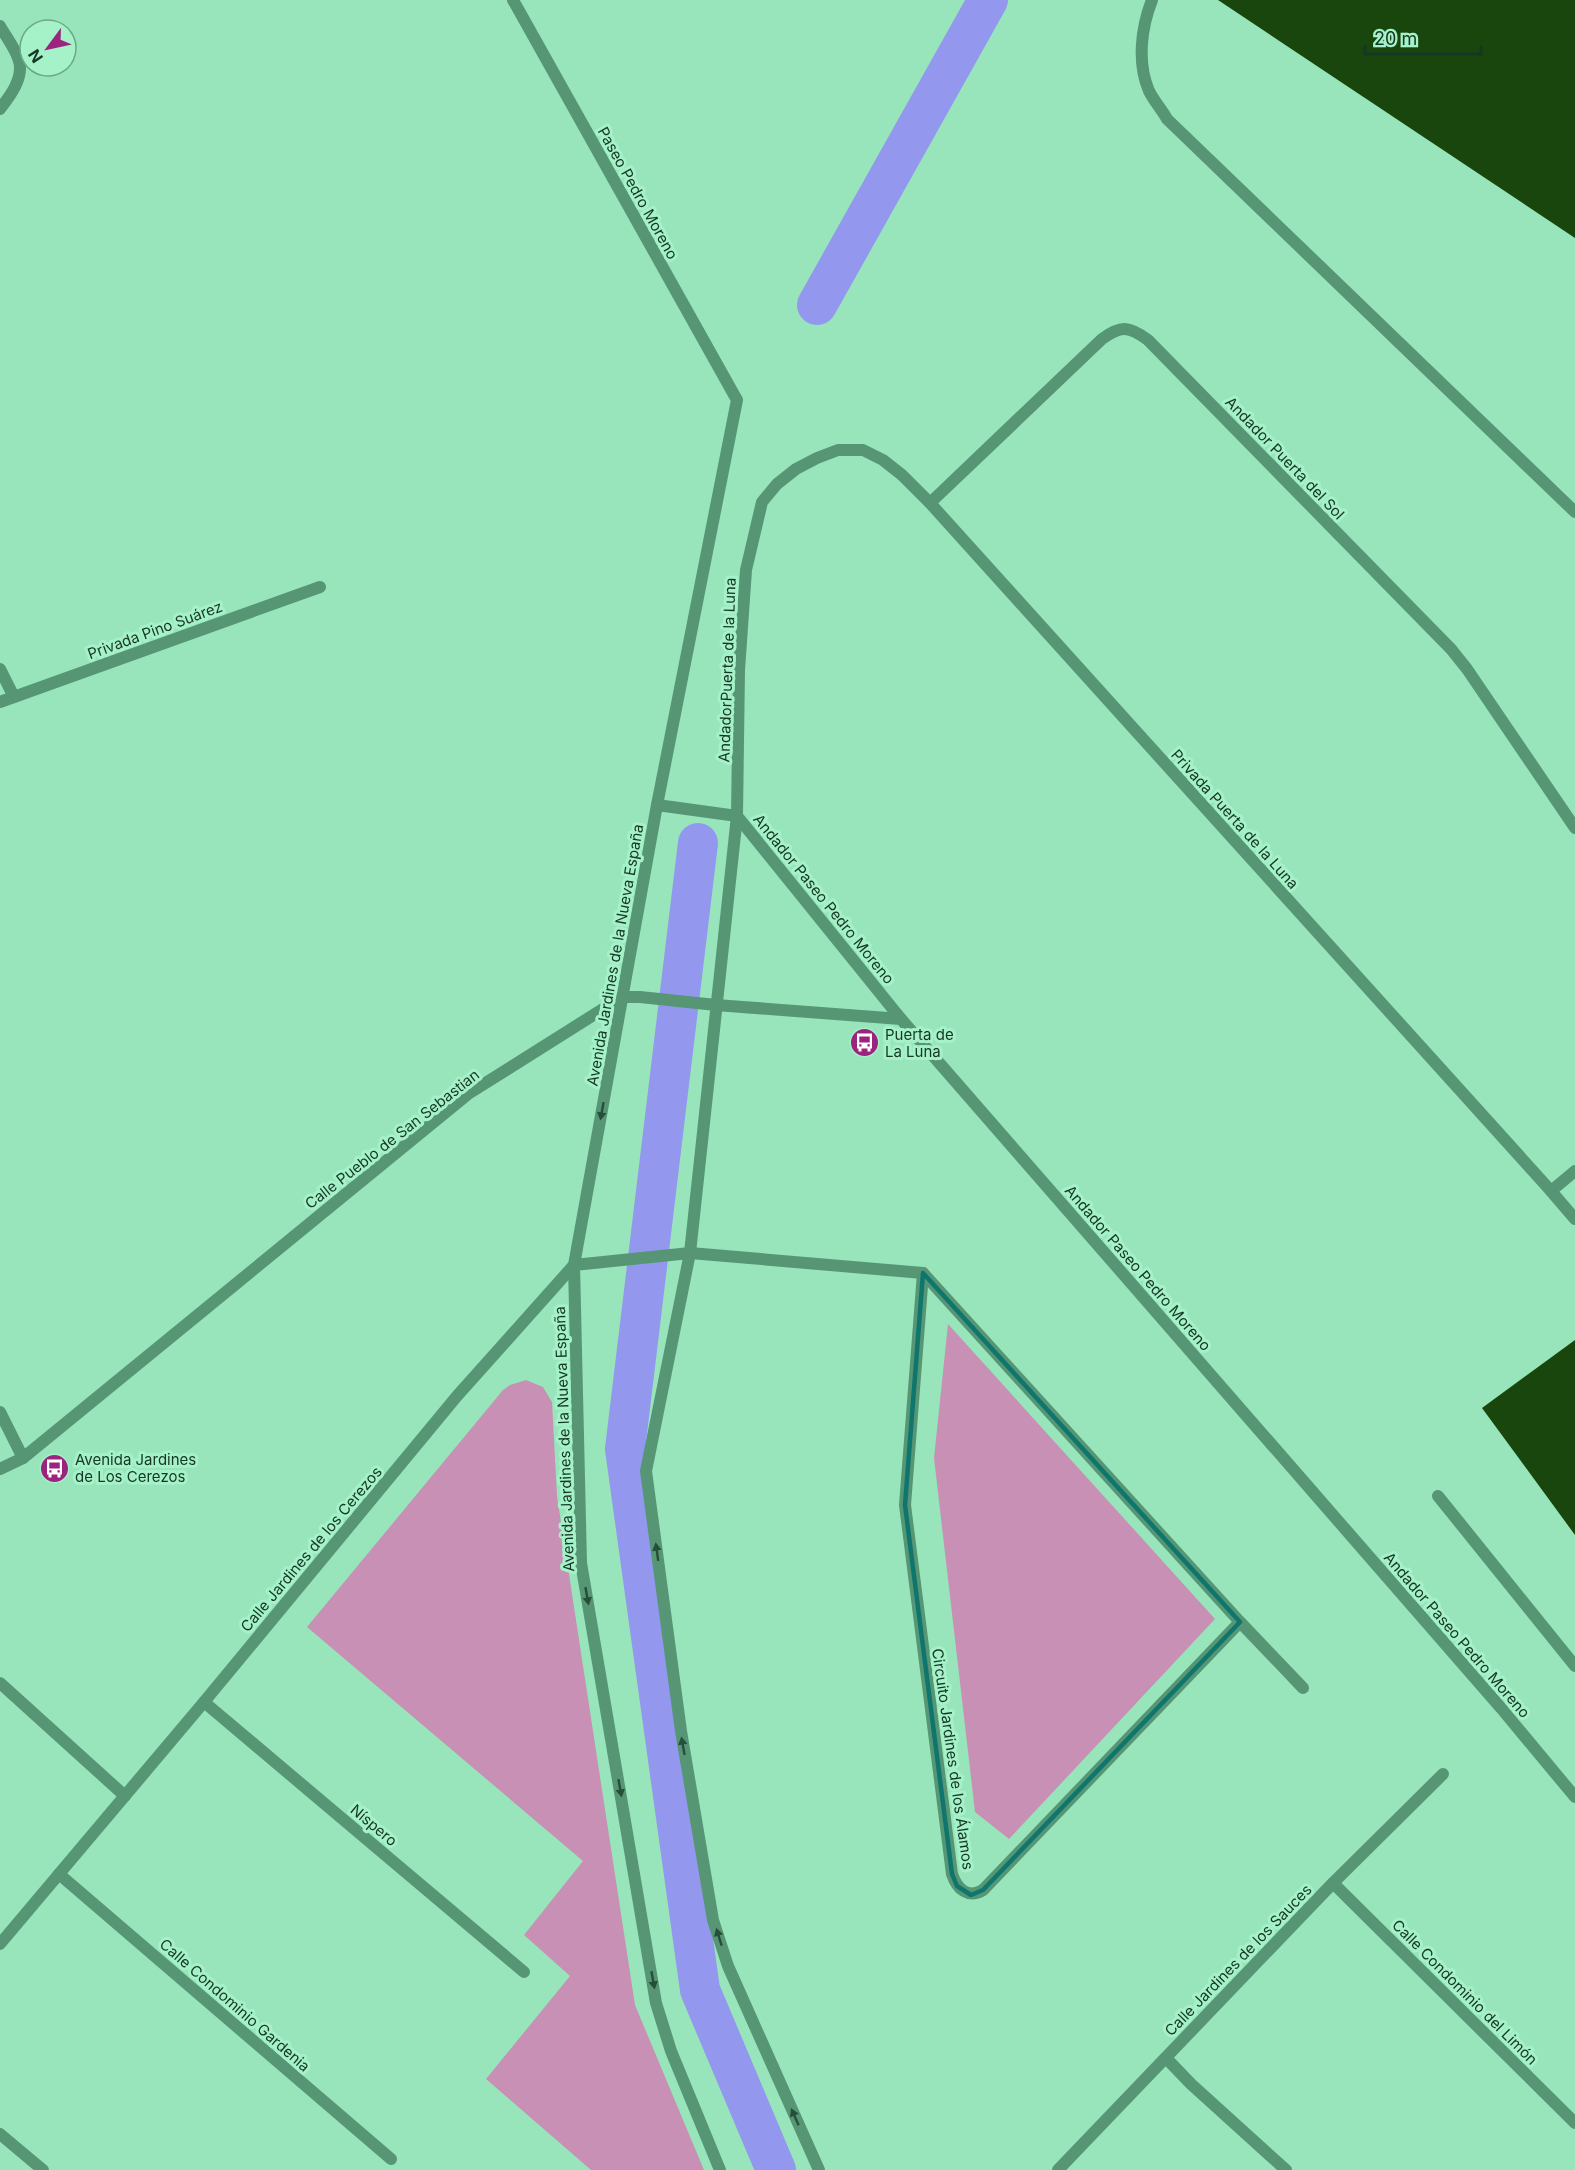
<svg xmlns="http://www.w3.org/2000/svg" width="1575" height="2170" viewBox="0 0 1575 2170" font-family="Inter,sans-serif">
<style>
.green{fill:#c790b4}
.lines{fill:none;stroke-linecap:round;stroke-linejoin:round}
.canal{stroke:#9398ee;stroke-width:40}
.building{fill:#18460c}
.lane{stroke:#569675;stroke-width:12}
.street{stroke:#569675;stroke-width:12}
.oneway{fill:#264e3a}
.marked{fill:none;stroke:#0f766e;stroke-width:4.5;stroke-linejoin:round}
.labels{text-anchor:middle;dominant-baseline:central;stroke-width:6;stroke-linejoin:round;paint-order:stroke}
.street-label{font-size:15px;fill:#163626;stroke:#a5f2c8}
.poi-label{font-size:15px;fill:#163626;stroke:#a5f2c8;text-anchor:start}
</style>
<rect width="100%" height="100%" fill="#98e5bb"/>
<g class="green">
<path d="M948 1324 1215 1619 1009 1839 975 1812 934 1458Z"/>
<path d="M526 1380 543 1387 552 1402 557 1496 635 2005 704 2170H591L486 2079 570 1976 524 1935 583 1861 307 1627 503 1390 510 1385Z"/>
</g>
<g class="lines">
<g class="canal">
<path d="M817 305 988 0"/>
<path d="M698 843 625 1449 700 1990 776 2170"/>
</g>
</g>
<g class="building">
<path d="M1218 0H1575V238Z"/>
<path d="M1575 1340V1535L1482 1408Z"/>
</g>
<g class="lines">
<g class="lane">
<path d="M1152 0C1141 28 1137 63 1149 91 1154 101 1162 110 1167 119L1575 512"/>
<path d="M1551 1191 1575 1219"/>
<path d="M1438 1496 1575 1666"/>
</g>
<g class="street">
<path d="M513 0 737 400 657 805 574 1265 581 1563 656 2003 671 2051 720 2170"/>
<path d="M0 26C6 37 16 49 19 61 24 78 10 96 0 109"/>
<path d="M930 503 1102 339C1121 325 1129 326 1148 340L1451 649 1467 669 1575 828"/>
<path d="M0 669 14 697"/>
<path d="M0 702 320 587"/>
<path d="M657 805 737 816 901 1019 1501 1708 1575 1797"/>
<path d="M923 1273 905 1505 952 1874C957 1889 968 1899 983 1890L1240 1622"/>
<path d="M0 1412 23 1458"/>
<path d="M0 1469 23 1458 468 1094 622 997H640L716 1005 901 1019"/>
<path d="M0 1683 125 1796"/>
<path d="M204 1702 524 1972"/>
<path d="M59 1874 391 2159"/>
<path d="M1333 1883 1575 2123"/>
<path d="M0 1944 204 1702 457 1396 574 1265 690 1253 923 1273 1240 1622 1303 1688"/>
<path d="M1166 2058 1191 2084 1286 2170"/>
<path d="M0 2134 43 2170"/>
<path d="M819 2170 728 1966 713 1920 681 1731 646 1471 690 1253 737 816 739 670 746 570 762 502 777 484 796 469 817 458 838 450H863L883 460 902 475 930 503 1551 1191 1575 1171"/>
<path d="M1058 2170 1333 1883 1443 1774"/>
</g>
</g>
<defs><path id="oneway-solid" d="M-6-.8H1V-3.2L6.5 0L1 3.2V.8H-6Z" transform="scale(1.5)"/></defs>
<g class="oneway">
<use href="#oneway-solid" transform="translate(602 1111) rotate(100)"/>
<use href="#oneway-solid" transform="translate(657 1552) rotate(-98)"/>
<use href="#oneway-solid" transform="translate(587 1596) rotate(80)"/>
<use href="#oneway-solid" transform="translate(683 1746) rotate(-100)"/>
<use href="#oneway-solid" transform="translate(620 1788) rotate(80)"/>
<use href="#oneway-solid" transform="translate(719 1937) rotate(-107)"/>
<use href="#oneway-solid" transform="translate(653 1980) rotate(80)"/>
<use href="#oneway-solid" transform="translate(795 2117) rotate(-114)"/>
</g>
<path class="marked" d="M923 1273 1240 1622 983 1890 971 1895 957 1886 952 1874 905 1505Z"/>
<defs>
<symbol id="bus-disc" viewBox="-11 -11 22 22"><circle r="9.5" fill="#9b247e" stroke="#a5f2c8"/><path d="M-5-6H5V4H4V6H2V4H-2V6H-4V4H-5ZM-3.5-4V0h7V-4ZM-3.5 1.2v1.5H-2V1.2ZM2 1.2v1.5H3.5V1.2Z" fill="#fff"/></symbol>
</defs>
<g fill-rule="evenodd">
<use href="#bus-disc" x="848" y="1026" width="33" height="33"/>
<use href="#bus-disc" x="38" y="1452" width="33" height="33"/>
</g>
<g class="labels">
<g class="street-label">
<text transform="translate(638 193) rotate(61)">Paseo Pedro Moreno</text>
<text transform="translate(1285 458) rotate(46)">Andador Puerta del Sol</text>
<text transform="translate(155 630) rotate(-20)">Privada Pino Suárez</text>
<text transform="translate(727 670) rotate(-88)">AndadorPuerta de la Luna</text>
<text transform="translate(1235 819) rotate(48)">Privada Puerta de la Luna</text>
<text transform="translate(824 899) rotate(51)">Andador Paseo Pedro Moreno</text>
<text transform="translate(615 955) rotate(-80)">Avenida Jardines de la Nueva España</text>
<text transform="translate(392 1139) rotate(-38)">Calle Pueblo de San Sebastian</text>
<text transform="translate(1138 1268) rotate(49)">Andador Paseo Pedro Moreno</text>
<text transform="translate(564 1439) rotate(-92)">Avenida Jardines de la Nueva España</text>
<text transform="translate(311 1549) rotate(-50)">Calle Jardines de los Cerezos</text>
<text transform="translate(1457 1635) rotate(49)">Andador Paseo Pedro Moreno</text>
<text transform="translate(953 1759) rotate(82)">Circuito Jardines de los Álamos</text>
<text transform="translate(374 1825) rotate(40)">Níspero</text>
<text transform="translate(1238 1960) rotate(-46)">Calle Jardines de los Sauces</text>
<text transform="translate(1465 1992) rotate(45)">Calle Condominio del Limón</text>
<text transform="translate(235 2005) rotate(41)">Calle Condominio Gardenia</text>
</g>
<g class="poi-label">
<text x="885" y="1034">Puerta de<tspan x="885" dy="17">La Luna</tspan></text>
<text x="75" y="1459">Avenida Jardines<tspan x="75" dy="17">de Los Cerezos</tspan></text>
</g>
</g>
<g transform="translate(48 48) rotate(237)"><circle r="28" fill="#a5f2c8" stroke="#6ca787" stroke-width="1.5"/>
<path d="M0-4.5L10 22L0 15L-10 22Z" fill="#9b247e"/>
<text y="-9" font-size="16" font-weight="bold" text-anchor="middle" fill="#163626">N</text>
</g>
<path d="M1365 45v9h116v-9" fill="none" stroke="#163626" stroke-width="3"/>
<text x="1374" y="45" font-size="18" fill="#163626" stroke="#a5f2c8" stroke-width="4.5" paint-order="stroke">20 m</text>
</svg>
